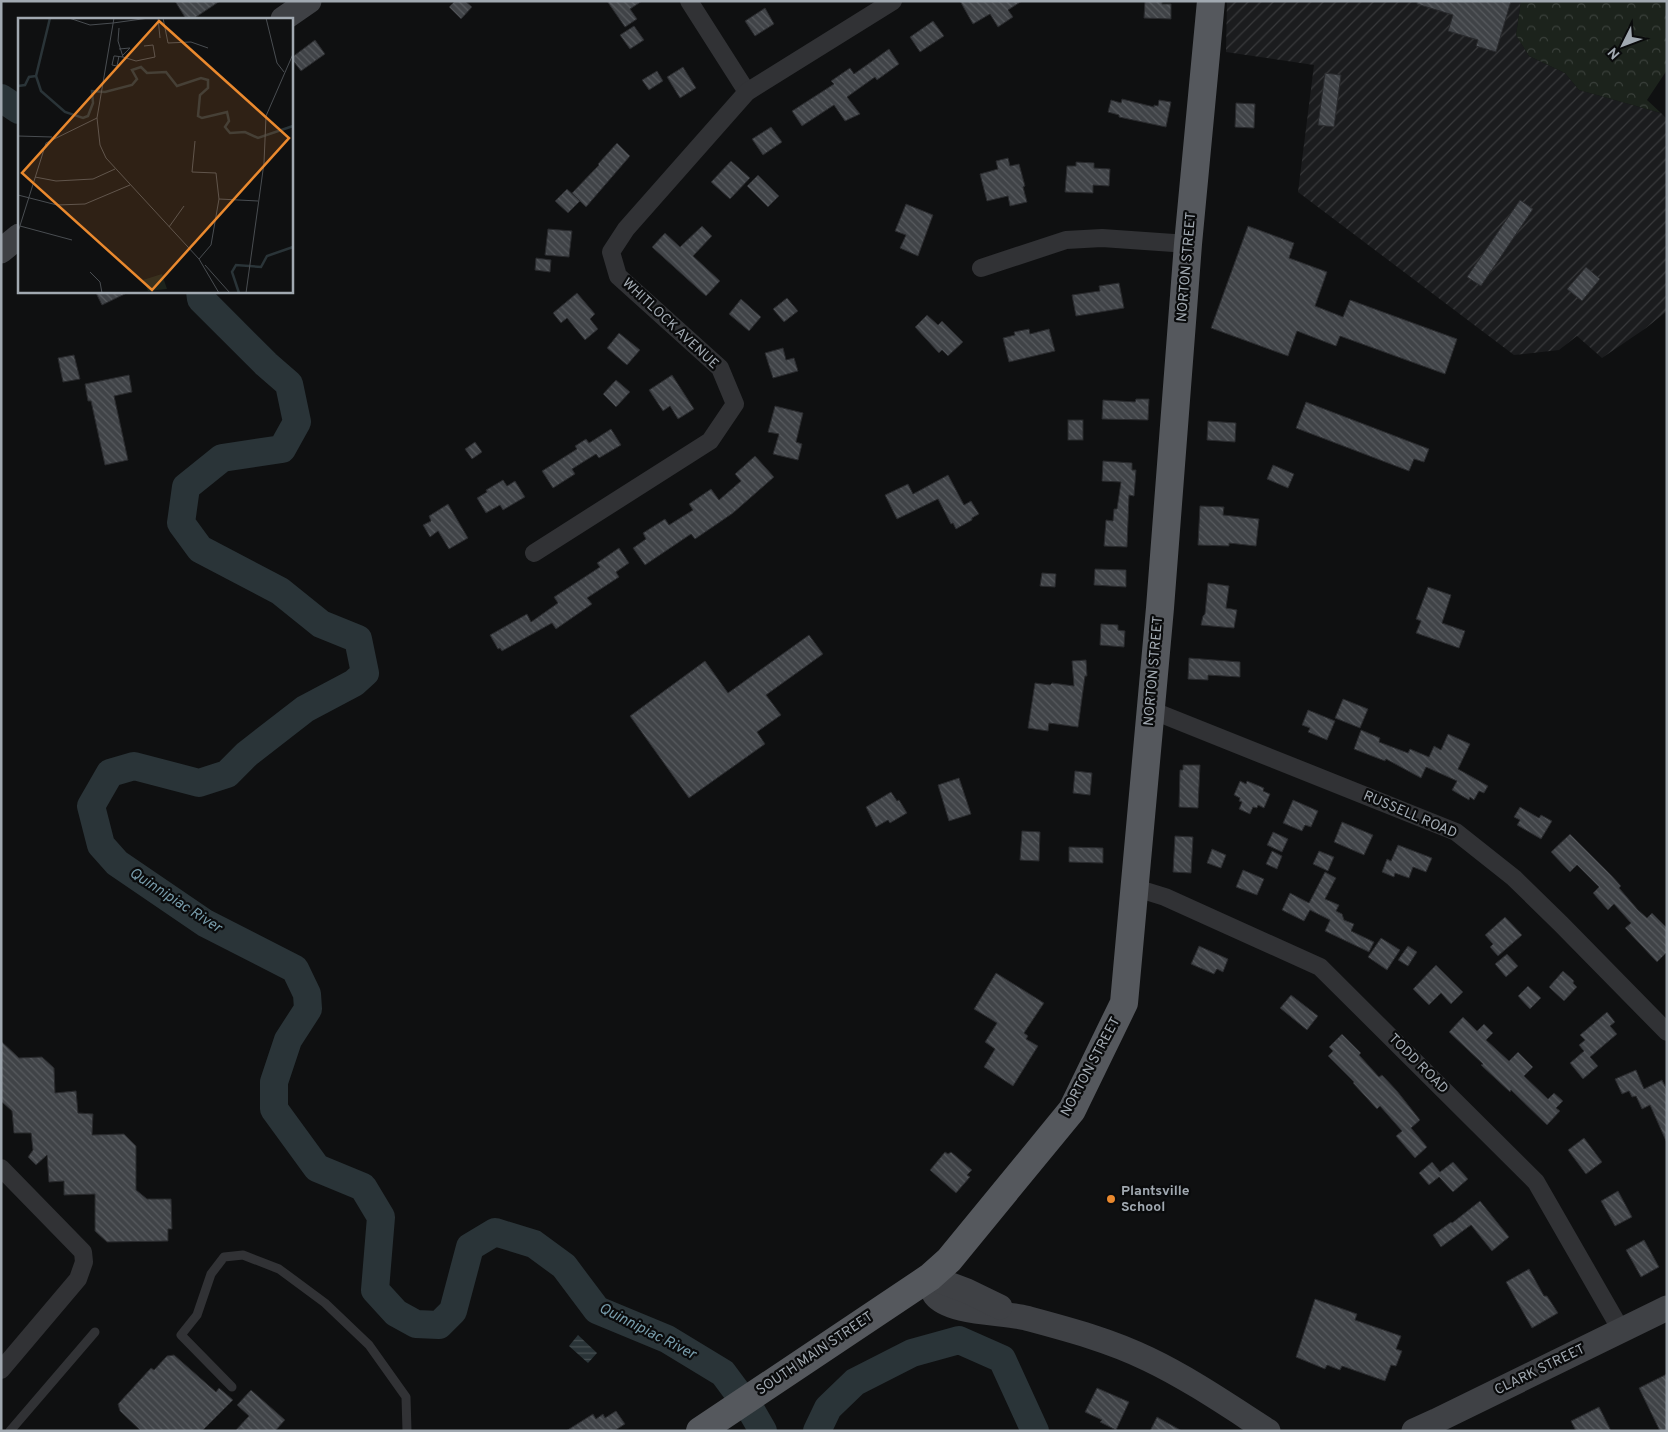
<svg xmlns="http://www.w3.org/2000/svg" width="1668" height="1432" viewBox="0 0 1668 1432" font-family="Overpass,sans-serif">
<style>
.industrial{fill:url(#industrial-furrows)}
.forest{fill:url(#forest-crowns)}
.water{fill:url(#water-rules)}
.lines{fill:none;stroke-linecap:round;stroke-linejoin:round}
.river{stroke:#2a3438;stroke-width:28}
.building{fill:url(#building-back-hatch);stroke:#292a2d}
.service{stroke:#313235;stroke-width:9}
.minor{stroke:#313235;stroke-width:18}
.secondary{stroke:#3f4145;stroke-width:25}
.trunk{stroke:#55585d;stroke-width:28}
.poi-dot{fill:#ea892e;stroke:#0a0b0c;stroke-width:2}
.labels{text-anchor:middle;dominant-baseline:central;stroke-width:4.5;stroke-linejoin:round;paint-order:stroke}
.street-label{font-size:14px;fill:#a1a9b1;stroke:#0a0b0c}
.poi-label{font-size:14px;font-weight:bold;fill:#a1a9b1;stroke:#0a0b0c;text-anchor:start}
.water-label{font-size:15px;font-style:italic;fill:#789dac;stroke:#0a0b0c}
.inset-river{fill:none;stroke:#2a3438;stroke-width:2.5}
.inset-road{fill:none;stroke:#494d51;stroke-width:1}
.view{fill:#ea892e;fill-opacity:0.15;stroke:#ea892e;stroke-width:2.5}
.inset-edge{fill:none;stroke:#a1a9b1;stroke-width:2.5}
</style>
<defs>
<pattern id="industrial-furrows" width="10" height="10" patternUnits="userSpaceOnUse" patternTransform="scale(1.25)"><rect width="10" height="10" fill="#1b1c1e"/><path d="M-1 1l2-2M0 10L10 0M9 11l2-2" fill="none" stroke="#393a3c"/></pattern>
<pattern id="forest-crowns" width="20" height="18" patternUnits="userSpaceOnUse" patternTransform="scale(1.25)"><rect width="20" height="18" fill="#1c231c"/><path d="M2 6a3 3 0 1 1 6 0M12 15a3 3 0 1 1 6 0" fill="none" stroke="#3a403b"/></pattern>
<pattern id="water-rules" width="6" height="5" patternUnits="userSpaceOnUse" patternTransform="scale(1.25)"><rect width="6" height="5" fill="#2a3438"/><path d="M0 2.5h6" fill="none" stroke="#464f52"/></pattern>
<pattern id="building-back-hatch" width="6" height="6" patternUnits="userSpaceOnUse" patternTransform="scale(1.25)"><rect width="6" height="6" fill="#404347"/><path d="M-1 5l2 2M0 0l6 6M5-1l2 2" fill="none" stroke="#585b5f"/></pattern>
</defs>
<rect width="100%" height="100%" fill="#0f1011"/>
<path class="industrial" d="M1227 1H1521L1516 35 1529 56 1565 73 1579 90 1661 113 1667 119V311L1646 328 1602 358 1577 336 1559 350 1514 355 1298 192 1314 65 1226 52Z"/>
<path class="forest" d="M1521 1H1667V70L1647 100 1661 113 1579 90 1565 73 1529 56 1516 35Z"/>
<path class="water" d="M578 1335 597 1353 588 1363 569 1346Z"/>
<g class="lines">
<g class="river">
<path d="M1 98 19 110"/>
<path d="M200 291 201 299 266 364 289 384 297 422 282 449 222 458 186 487 181 523 200 549 280 591 321 624 358 639 365 673 354 683 305 709 247 754 227 774 199 783 134 766 110 773 91 806 101 845 117 863 205 923 295 969 307 994 308 1009 288 1040 274 1082V1109L317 1168 363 1187 381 1217 375 1290 396 1313 416 1324 439 1325 453 1311 470 1247 495 1232 534 1244 564 1266 597 1310 667 1339 723 1373 752 1412 763 1431"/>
<path d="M817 1431 828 1408 855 1382 912 1353 959 1340 1002 1359 1035 1431"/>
</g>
</g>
<g class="building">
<path d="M175 1H220L193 19H186Z"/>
<path d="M455 1H465L472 7 461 19 449 7Z"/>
<path d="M607 1H642L630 9 637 19 625 27Z"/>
<path d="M960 1H1022L1008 10 1013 17 998 27 990 14 973 24Z"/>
<path d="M1145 1H1162V4H1171V19L1144 18Z"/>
<path d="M1417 1H1511L1496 52 1476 46 1478 40 1448 31 1453 15 1417 4Z"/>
<path d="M765 8 774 24 755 36 745 21Z"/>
<path d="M933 21 944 36 920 52 910 37Z"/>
<path d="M634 26 644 40 630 49 620 35Z"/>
<path d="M315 40 325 54 301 71 291 58Z"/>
<path d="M889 49 899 64 877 80 875 77 847 97 860 114 845 121 834 105 802 126 792 111 834 84 831 81 850 68 854 74Z"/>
<path d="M683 67 696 88 680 98 667 77Z"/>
<path d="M657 71 663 81 649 90 642 80Z"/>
<path d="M1325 73 1341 75 1334 127 1318 125Z"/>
<path d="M1122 99 1154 107V105L1158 106 1159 100 1171 102 1166 127 1119 117V115L1108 112 1111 100 1121 103Z"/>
<path d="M1236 103 1255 104 1254 128 1235 127Z"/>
<path d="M771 127 782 142 763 155 752 139Z"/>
<path d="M617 143 630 156 586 207 572 193 599 165 598 164Z"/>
<path d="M1008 158 1010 166 1019 164 1025 186 1023 187 1027 202 1010 206 1008 196 987 201 980 174 998 169 996 161Z"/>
<path d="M731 161 750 178 730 199 711 182Z"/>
<path d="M1076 162 1094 163V168L1110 169 1109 186 1093 185V193L1065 192 1067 166H1076Z"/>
<path d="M758 175 779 196 768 207 747 186Z"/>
<path d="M567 189 580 201 568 213 555 201Z"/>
<path d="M1520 200 1533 209 1481 286 1467 277Z"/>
<path d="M906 204 933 215 918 256 900 248 906 235 895 231Z"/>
<path d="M702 226 712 236 693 256 720 281 706 296 652 247 665 233 680 247Z"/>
<path d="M1248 226 1294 243 1289 258 1327 272 1315 306 1343 317 1350 300 1457 339 1445 374 1340 336 1336 346 1297 331 1288 356 1211 328Z"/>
<path d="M548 229 572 231 569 257 545 255Z"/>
<path d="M536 258 551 260 550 272 535 270Z"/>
<path d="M1586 267 1600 279 1582 301 1567 289Z"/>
<path d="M1119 283 1124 308 1076 316 1072 295 1100 291 1099 286Z"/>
<path d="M95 291H131L102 305Z"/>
<path d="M577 293 595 314 590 319 598 329 585 340 567 318 561 323 553 313Z"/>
<path d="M787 298 798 311 784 322 773 309Z"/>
<path d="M741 299 761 317 749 331 729 314Z"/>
<path d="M927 315 938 325 942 321 963 342 948 356 942 350 939 353 915 327Z"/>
<path d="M1029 329 1030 334 1049 329 1055 351 1009 362 1003 338 1015 335 1014 332Z"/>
<path d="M619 333 640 350 627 365 607 348Z"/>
<path d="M783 348 786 360 794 358 798 371 773 378 765 353Z"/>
<path d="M74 355 80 379 63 382 58 358Z"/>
<path d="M129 375 132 392 114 396 128 460 105 465 91 401H88L85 384Z"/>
<path d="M672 375 694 409 678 419 670 406 663 411 649 390Z"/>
<path d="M616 380 630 392 616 407 603 394Z"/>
<path d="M1136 399H1149L1148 420 1102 419 1103 400 1135 402Z"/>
<path d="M1306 402 1429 449 1424 462 1414 459 1409 471 1296 428Z"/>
<path d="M775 406 803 413 796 442 802 444 798 460 773 454 779 434 768 432Z"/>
<rect x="1068" y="420" width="15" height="20"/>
<path d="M1208 421 1236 423 1235 442 1207 440Z"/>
<path d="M611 429 621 445 599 458 596 454 572 469 575 474 553 488 542 471 577 449 575 446 586 439 589 443Z"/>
<path d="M475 442 482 452 472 459 465 449Z"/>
<path d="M755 456 774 477 733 513 695 539 691 534 645 565 633 548 646 539 643 533 665 519 669 525 693 510 689 504 711 489 719 500 741 481 735 474Z"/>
<path d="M1103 461 1132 463V470H1136L1134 496 1129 495 1127 547 1104 546 1106 520 1113 521 1114 509H1117L1121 482 1102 481Z"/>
<path d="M1273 465 1294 474 1288 488 1267 479Z"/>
<path d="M948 475 964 505 971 501 979 514 972 518V520L956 529 953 523 951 524 938 499 897 519 885 495 908 484 913 494Z"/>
<path d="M503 480 507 486 515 481 525 497 503 510 500 505 486 513 477 498 487 492 486 490Z"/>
<path d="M448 504 468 538 449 549 438 531 430 537 423 525 431 521 429 516Z"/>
<path d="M1200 506 1224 507 1223 515 1259 519 1256 546 1229 543V546L1198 545Z"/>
<path d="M619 548 629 563 616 572 619 577 587 598 592 604 556 629 552 623 502 651 500 648 498 649 490 635 527 614 531 622 558 603 554 597 600 567 597 563Z"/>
<path d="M1095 569 1126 570V587L1094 585Z"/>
<path d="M1042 573 1056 574 1055 587 1040 586Z"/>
<path d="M1208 583 1229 586 1226 608 1237 610 1234 628 1201 625 1203 616 1205 614Z"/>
<path d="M1428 587 1451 595 1442 623 1465 631 1459 648 1416 633 1421 621 1416 619Z"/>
<path d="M1101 624 1118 625V630L1125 631 1124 647 1100 645Z"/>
<path d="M809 635 823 654 766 695 781 715 757 732 765 744 689 798 630 716 705 661 728 693Z"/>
<path d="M1189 658 1240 662V677L1208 675V680L1188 679Z"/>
<path d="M1086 660 1087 676H1085L1078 727 1049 723 1048 731 1028 728 1035 683 1050 685 1052 683 1074 686 1072 661Z"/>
<path d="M1343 699 1368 709 1360 728 1335 718Z"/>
<path d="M1308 710 1335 721 1327 740 1308 732 1310 728 1302 725Z"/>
<path d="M1361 730 1380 738 1379 742 1408 753 1410 749 1429 757 1434 746 1441 750 1448 734 1470 744 1458 769 1488 786 1484 793 1479 791 1474 800 1470 797 1469 800 1452 790 1457 781 1426 767 1421 778 1386 759 1385 761 1354 749Z"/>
<path d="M1183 765H1200L1198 808 1179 807 1180 770H1183Z"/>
<path d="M1075 771 1092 773 1090 795 1073 793Z"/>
<path d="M959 778 971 814 949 821 938 785Z"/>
<path d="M1240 781 1246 784 1247 781 1264 788 1263 791 1270 794 1264 808 1258 805 1257 808 1253 807 1250 814 1239 809 1242 802 1239 801 1240 798 1234 795Z"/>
<path d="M891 792 897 801 899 800 907 813 890 823 888 820 876 827 866 807Z"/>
<path d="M1293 800 1318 811 1311 827 1305 825 1302 831 1283 823Z"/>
<path d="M1520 807 1539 818 1541 815 1552 821 1541 839 1517 825 1520 820 1514 817Z"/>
<path d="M1342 822 1373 835 1364 855 1334 842Z"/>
<path d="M1022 831 1040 832 1039 861 1020 860Z"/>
<path d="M1273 832 1288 839 1282 852 1267 845Z"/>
<path d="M1570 834 1611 875 1621 886 1619 888 1638 910 1647 918 1652 913 1667 928V952L1657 962 1625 928 1631 923 1614 904 1608 910 1593 893 1599 887 1577 865 1570 872 1551 852Z"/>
<path d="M1175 836 1193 837 1191 873 1173 872Z"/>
<path d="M1398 845 1432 858 1426 872 1413 867 1409 878 1395 873 1394 877 1382 872 1387 859 1391 861Z"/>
<path d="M1069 847 1103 848V863L1069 862Z"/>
<path d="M1212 849 1226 855 1221 868 1207 863Z"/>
<path d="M1272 851 1282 856 1277 869 1266 864Z"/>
<path d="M1319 851 1334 857 1328 871 1313 864Z"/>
<path d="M1243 870 1264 879 1257 895 1236 887Z"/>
<path d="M1325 872 1336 878 1325 899 1339 905 1336 911 1342 914 1344 920 1354 924 1351 931 1374 942 1369 952 1325 931 1330 920 1310 910 1304 921 1282 910 1290 893 1309 903Z"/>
<path d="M1505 917 1522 935 1498 956 1490 947 1493 944 1485 935Z"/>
<path d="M1381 938 1400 950 1387 970 1368 957Z"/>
<path d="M1199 946 1228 959 1223 972 1217 969 1214 974 1191 964Z"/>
<path d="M1408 946 1417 952 1408 966 1398 960Z"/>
<path d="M1507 954 1518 966 1506 977 1495 964Z"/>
<path d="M1436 965 1463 992 1451 1004 1441 993 1429 1005 1413 989Z"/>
<path d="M1563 971 1574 981 1573 983 1577 987 1564 1001 1549 987Z"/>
<path d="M996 973 1044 1003 1024 1033 1028 1036 1026 1039 1038 1046 1013 1086 984 1067 995 1049 985 1042 997 1023 974 1009Z"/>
<path d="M1528 986 1541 998 1530 1009 1518 996Z"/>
<path d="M1291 995 1318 1016 1307 1030 1280 1008Z"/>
<path d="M1607 1012 1615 1022 1610 1026 1617 1034 1590 1057 1598 1066 1583 1079 1570 1063 1584 1051 1579 1045 1585 1040 1580 1035Z"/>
<path d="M1463 1017 1477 1031 1484 1024 1493 1033 1486 1040 1509 1061 1518 1052 1533 1067 1524 1076 1548 1099 1554 1093 1563 1101 1556 1108 1560 1111 1547 1125 1511 1090 1510 1092 1481 1065 1483 1064 1449 1032Z"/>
<path d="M1342 1034 1361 1053 1359 1055 1379 1077 1382 1075 1397 1091 1420 1120 1411 1128 1427 1147 1415 1158 1396 1136 1402 1131 1380 1106 1377 1109 1353 1083 1354 1082 1328 1056 1333 1051 1329 1047Z"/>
<path d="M1 1041 19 1058 42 1057 54 1068 55 1093 76 1091 78 1113 93 1114 92 1135 124 1134 136 1146V1190L147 1199H171L172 1229H168V1241L107 1242 95 1231V1194L64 1195V1181L49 1182 47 1155 36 1165 28 1157 33 1150 31 1133H14L12 1111 1 1101Z"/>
<path d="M1636 1070 1644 1089 1662 1080 1667 1090V1143L1650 1105 1642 1109 1636 1096 1632 1097 1629 1091 1622 1094 1615 1079Z"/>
<path d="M1584 1138 1602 1162 1586 1174 1568 1150Z"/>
<path d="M945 1152 948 1154 951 1152 972 1170 967 1175 970 1177 956 1193 930 1170Z"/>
<path d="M1432 1162 1440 1172 1453 1162 1468 1179 1453 1192 1439 1177 1429 1185 1419 1173Z"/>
<path d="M1618 1191 1632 1217 1615 1226 1601 1201Z"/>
<path d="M1480 1201 1509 1237 1492 1251 1471 1225 1441 1247 1433 1235 1451 1222 1452 1223Z"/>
<path d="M1644 1240 1659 1267 1641 1277 1626 1250Z"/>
<path d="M1529 1269 1544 1296H1547L1558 1313 1532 1328 1506 1282Z"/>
<path d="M1315 1299 1357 1314 1355 1320 1401 1336 1396 1349 1402 1351 1396 1366 1391 1365 1385 1381 1342 1366 1340 1370 1327 1365 1325 1369 1296 1357Z"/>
<path d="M174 1355 216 1392 219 1388 233 1400 202 1431H141L120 1411 118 1404 151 1368 154 1370 167 1356Z"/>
<path d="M1667 1374V1431H1660L1639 1388Z"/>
<path d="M1097 1388 1129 1402 1116 1430 1100 1422 1102 1420 1085 1412Z"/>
<path d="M251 1390 285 1420 275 1431H235L249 1416 237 1405Z"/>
<path d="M1599 1407 1611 1431H1576L1571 1421Z"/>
<path d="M616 1411 625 1424 614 1431H566L593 1414 596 1419 603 1414 605 1418Z"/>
<path d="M1157 1417 1182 1431H1150Z"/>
</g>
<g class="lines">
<g class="service">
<path d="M232 1387 181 1335 197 1315 211 1274 224 1257 243 1255 279 1269 325 1303 369 1345 406 1397 407 1431"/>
<path d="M10 1431 95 1332"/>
</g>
<g class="minor">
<path d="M689 1 747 92"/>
<path d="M981 268 1066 240 1102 238 1188 244"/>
<path d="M534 553 710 441 735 404 720 368 618 276 611 252 626 229 747 92 893 1"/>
<path d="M1151 710 1456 832 1514 878 1561 924 1667 1032"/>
<path d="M1136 888 1165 897 1320 967 1536 1182 1621 1330"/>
<path d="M1 1168 83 1252 84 1262 78 1279 1 1370"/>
</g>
<g class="secondary">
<path d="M283 19 309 1"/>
<path d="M1 251 19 236"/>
<path d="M930 1277C931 1283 932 1291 935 1295 950 1314 1004 1312 1026 1318 1067 1329 1109 1340 1148 1359 1190 1379 1229 1406 1268 1431"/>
<path d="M930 1277 967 1291 1000 1307"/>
<path d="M1414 1431 1436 1421 1667 1308"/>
</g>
<path class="trunk" d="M700 1431 930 1277 949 1260 1072 1110 1124 1003 1160 608 1188 244 1211 1"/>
</g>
<circle class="poi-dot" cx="1111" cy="1199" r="5"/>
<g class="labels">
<g class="street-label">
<text transform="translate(1187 267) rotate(-85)">NORTON STREET</text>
<text transform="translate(670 324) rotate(43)">WHITLOCK AVENUE</text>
<text transform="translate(1154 671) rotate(-85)">NORTON STREET</text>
<text transform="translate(1410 815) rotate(23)">RUSSELL ROAD</text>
<text transform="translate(1418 1064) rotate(45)">TODD ROAD</text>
<text transform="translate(1091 1067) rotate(-62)">NORTON STREET</text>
<text transform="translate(815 1354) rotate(-34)">SOUTH MAIN STREET</text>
<text transform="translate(1540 1370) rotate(-26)">CLARK STREET</text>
</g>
<g class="poi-label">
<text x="1121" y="1191">Plantsville<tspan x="1121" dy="16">School</tspan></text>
</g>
<g class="water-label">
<text transform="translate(175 901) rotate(33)">Quinnipiac River</text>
<text transform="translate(647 1332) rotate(27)">Quinnipiac River</text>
</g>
</g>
<g transform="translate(18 18)">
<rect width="275" height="275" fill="#0f1011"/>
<path d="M144 256 149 271 130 273 125 262Z" fill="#1c231c"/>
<path class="inset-river" d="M32 0 18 58 23 73 47 94 65 100 70 98 75 85 74 73 87 74 114 67 119 61 114 52 123 49 129 55 148 54 159 68 183 60 190 62V70L182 77 180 98 184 100 209 94 211 103 207 109 212 115 227 114 240 120 275 108M0 68 7 67 11 59 18 58M221 275 214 254 218 247 243 249 249 238 275 229"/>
<path class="inset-road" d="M51 0 72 7 95 5M96 0 79 100 82 127 88 140 181 241 201 275M140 0 142 20M145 0 150 25 173 24 190 30M248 0 259 45 266 54M95 5 131 0M101 31 112 30 105 37M101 38 99 48 94 47 96 38H97L105 39 100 23 101 10M105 39 118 43 137 39 135 27 126 28M0 118 34 119M177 123 174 154 198 155 201 181 193 227 181 241M17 159 38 163 75 161 97 151M0 177 39 187 67 186 112 167M201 181 240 183M2 208 54 222M151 209 166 188M0 214 28 125 79 100M187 247 212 275M72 254 82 264 84 275M228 275 246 145 248 98 275 36"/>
<path class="view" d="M141 3 271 120 134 272 4 155Z"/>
<rect width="275" height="275" class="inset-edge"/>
</g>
<rect width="1668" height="1432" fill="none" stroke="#a1a9b1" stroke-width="5"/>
<g transform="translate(1623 45) rotate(228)" stroke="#0a0b0c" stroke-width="4" paint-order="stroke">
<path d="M0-4L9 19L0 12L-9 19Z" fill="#a1a9b1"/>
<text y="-8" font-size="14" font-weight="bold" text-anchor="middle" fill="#a1a9b1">N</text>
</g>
</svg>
